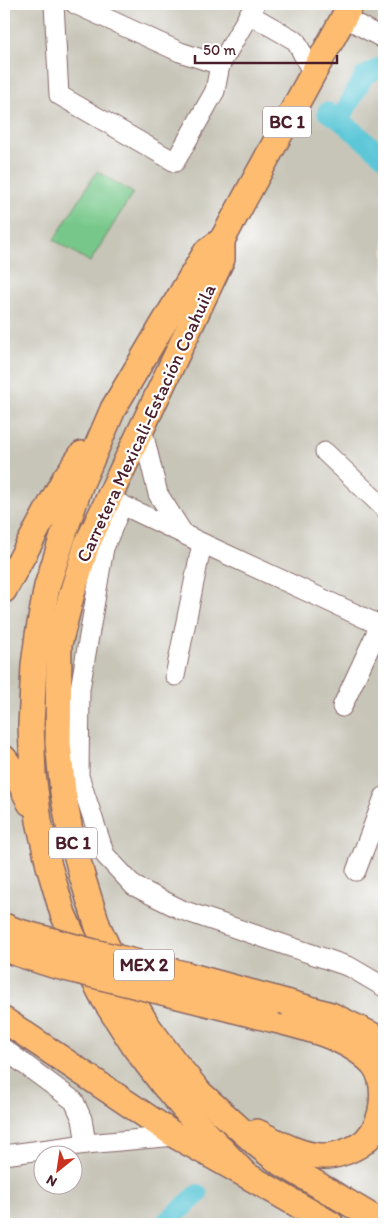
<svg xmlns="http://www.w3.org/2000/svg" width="388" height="1228" viewBox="0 0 388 1228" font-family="Itim,sans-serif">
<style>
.industrial{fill:#c7c5b8;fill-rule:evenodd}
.green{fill:#76c789;stroke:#60735a}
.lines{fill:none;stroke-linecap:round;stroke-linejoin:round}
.canal{stroke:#5dc7d7;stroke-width:20}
.minor-casing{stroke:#856565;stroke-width:21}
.major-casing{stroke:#856565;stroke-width:28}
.minor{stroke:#fff;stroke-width:19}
.major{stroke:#fdbc70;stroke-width:25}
.major-bridge-casing{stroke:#856565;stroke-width:28;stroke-linecap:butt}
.major-bridge{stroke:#fdbc70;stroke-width:25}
.labels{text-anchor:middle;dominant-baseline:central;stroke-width:4.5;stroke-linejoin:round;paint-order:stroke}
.shield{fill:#fff;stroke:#80626b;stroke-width:1}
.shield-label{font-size:18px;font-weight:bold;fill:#4a1f2b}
.street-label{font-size:19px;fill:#4a1f2b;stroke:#fff}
</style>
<rect width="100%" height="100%" fill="#fff"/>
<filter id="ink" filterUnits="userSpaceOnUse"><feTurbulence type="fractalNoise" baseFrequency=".02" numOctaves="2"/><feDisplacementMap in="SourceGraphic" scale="10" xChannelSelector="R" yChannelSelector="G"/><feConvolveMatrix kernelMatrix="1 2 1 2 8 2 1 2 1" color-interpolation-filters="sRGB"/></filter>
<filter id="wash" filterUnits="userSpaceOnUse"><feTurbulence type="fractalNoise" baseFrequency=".0096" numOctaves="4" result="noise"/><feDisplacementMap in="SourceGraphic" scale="20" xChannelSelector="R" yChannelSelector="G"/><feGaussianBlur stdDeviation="1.12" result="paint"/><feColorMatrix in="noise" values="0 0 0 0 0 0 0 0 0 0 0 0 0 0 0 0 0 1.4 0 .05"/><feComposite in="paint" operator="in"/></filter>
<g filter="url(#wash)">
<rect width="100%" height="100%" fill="#f3e8d2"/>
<path class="industrial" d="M4 4H384V1224H4ZM42 1156H72V1186H42Z"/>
<path class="green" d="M97 171 133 193 90 262 54 240Z"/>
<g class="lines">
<g class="canal">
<path d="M327 112 340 120 384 157"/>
<path d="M340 120 364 76 381 67 384 69"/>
<path d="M164 1224 198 1194"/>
</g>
</g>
</g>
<g filter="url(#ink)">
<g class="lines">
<defs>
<g id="minor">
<path d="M54 4 59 95 175 162 215 91 220 65 255 4"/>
<path d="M75 4 180 52 220 65"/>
<path d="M249 14 296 41 313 74"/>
<path d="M344 17 384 39"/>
<path d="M142 428 158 494 183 533"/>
<path d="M325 452 384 508"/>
<path d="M112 500 202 543 384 627"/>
<path d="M122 505 104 548 80 689 79 776 105 855 134 886 182 910 350 967 384 987"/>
<path d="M175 676 202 543"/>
<path d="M342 707 380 625"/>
<path d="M356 871 384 797"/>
<path d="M4 1049 74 1101 82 1119 86 1144"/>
<path d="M4 1155 86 1144 176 1136"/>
</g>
<g id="major">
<path d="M222 240V259L87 544 71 597 59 644 58 743 63 792 70 831 82 876 98 927 130 996 147 1025 173 1060 200 1093 259 1146 278 1161 384 1224"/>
<path d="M4 590 65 478 82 454"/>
<path d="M4 758 17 776 30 803"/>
<path d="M286 1002 331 1015 370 1034 384 1043"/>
<path d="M4 1020 176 1136 246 1175 331 1224"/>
<path d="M257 1132C277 1142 299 1155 321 1156 335 1157 358 1149 367 1139 384 1122 388 1084 374 1065 349 1037 303 1027 267 1018"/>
<path d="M246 1175 193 1119 162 1083 136 1049 104 999 84 961 63 914 49 866 39 821 33 774 31 725 34 665 38 635 47 586 65 530 80 486 113 409 206 252 222 240 351 4"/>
</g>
</defs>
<use href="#minor" class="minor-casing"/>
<use href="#major" class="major-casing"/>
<use href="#minor" class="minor"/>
<use href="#major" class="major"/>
<defs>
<g id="major-bridge">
<path d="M4 926 16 931 94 952 184 974 286 1002"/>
<path d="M4 949 53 965 267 1018"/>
</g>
</defs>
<use href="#major-bridge" class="major-bridge-casing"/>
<use href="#major-bridge" class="major-bridge"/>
</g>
</g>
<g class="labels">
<g class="shield">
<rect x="263" y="106.5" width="48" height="31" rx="4"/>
<rect x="49" y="827.5" width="48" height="31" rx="4"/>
<rect x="114" y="949.5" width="60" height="31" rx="4"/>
</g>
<g class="shield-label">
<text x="287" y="122">BC 1</text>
<text x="73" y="843">BC 1</text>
<text x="144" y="965">MEX 2</text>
</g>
<g class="street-label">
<text transform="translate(146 423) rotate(-65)">Carretera Mexicali-Estación Coahuila</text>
</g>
</g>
<rect width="388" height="1228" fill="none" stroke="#fff" stroke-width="20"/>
<g transform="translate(58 1170) rotate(210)"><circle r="24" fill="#ffffff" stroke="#b7a5aa"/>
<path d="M0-4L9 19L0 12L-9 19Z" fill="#c8321e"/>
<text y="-8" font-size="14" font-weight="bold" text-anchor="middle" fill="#4a1f2b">N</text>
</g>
<path d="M195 55v8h142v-8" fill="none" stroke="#4a1f2b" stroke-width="2.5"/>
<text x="203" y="55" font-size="15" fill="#4a1f2b" stroke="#ffffff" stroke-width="4" paint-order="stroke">50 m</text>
</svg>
